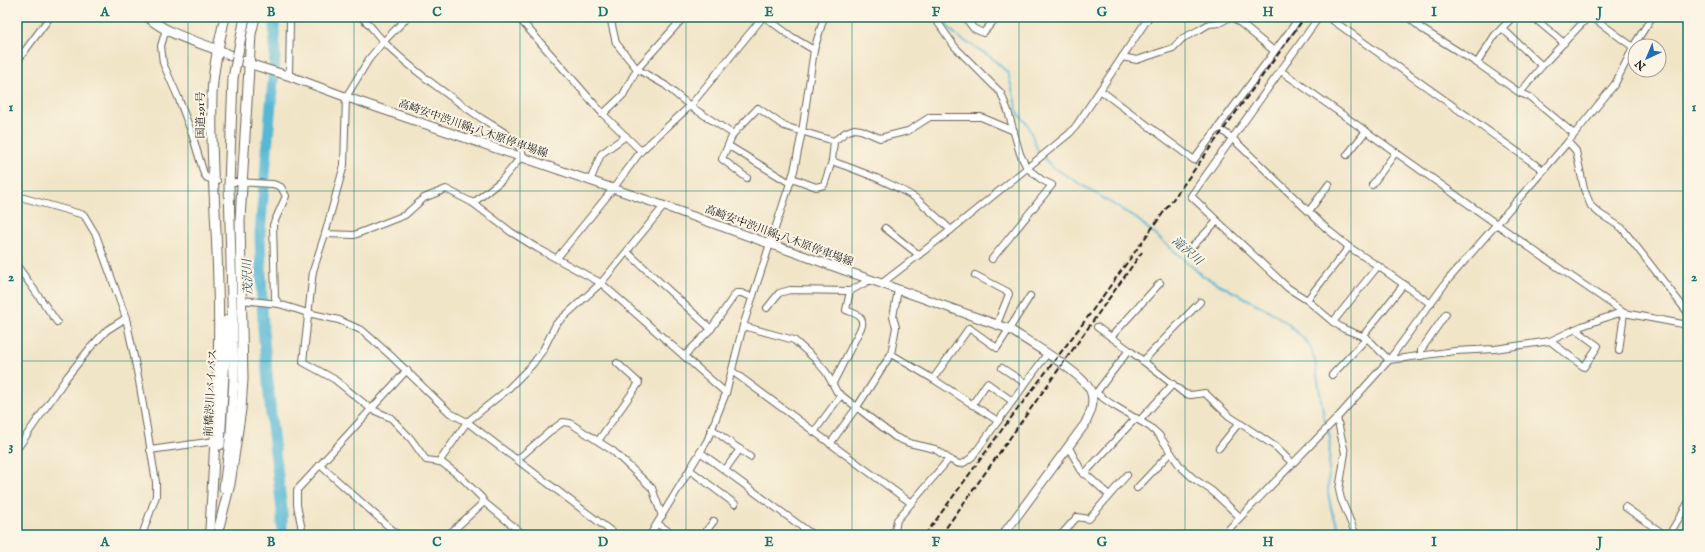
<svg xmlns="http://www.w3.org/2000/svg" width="1705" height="552" viewBox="0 0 1705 552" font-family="'IM FELL English','Noto Serif JP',serif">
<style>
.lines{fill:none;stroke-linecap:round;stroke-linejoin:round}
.stream{stroke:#57b8d5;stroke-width:2}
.river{stroke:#57b8d5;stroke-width:11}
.minor-casing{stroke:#676258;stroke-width:8}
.major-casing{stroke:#676258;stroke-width:10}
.highway-casing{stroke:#676258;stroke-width:11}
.minor{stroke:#fff;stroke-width:6}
.major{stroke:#fff;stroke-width:8}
.highway{stroke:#fff;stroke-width:9}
.rail{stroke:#1c1c1c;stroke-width:2;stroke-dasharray:6 3;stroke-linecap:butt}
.highway-bridge-casing{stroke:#676258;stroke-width:11;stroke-linecap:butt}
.highway-bridge{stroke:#fff;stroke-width:9}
.grid{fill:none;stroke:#0f766e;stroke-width:1;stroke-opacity:0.55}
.labels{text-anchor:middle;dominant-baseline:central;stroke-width:4;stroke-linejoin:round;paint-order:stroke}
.street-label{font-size:11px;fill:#1c1c1c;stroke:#fcf5e5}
.water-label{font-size:12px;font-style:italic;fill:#345a66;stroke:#fcf5e5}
.neatline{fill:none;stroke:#0f766e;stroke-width:1.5}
.grid-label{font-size:13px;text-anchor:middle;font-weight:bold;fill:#0f766e}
</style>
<rect width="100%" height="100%" fill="#fcf5e5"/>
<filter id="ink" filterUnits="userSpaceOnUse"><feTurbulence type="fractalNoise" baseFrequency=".025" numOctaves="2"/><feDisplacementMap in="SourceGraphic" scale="8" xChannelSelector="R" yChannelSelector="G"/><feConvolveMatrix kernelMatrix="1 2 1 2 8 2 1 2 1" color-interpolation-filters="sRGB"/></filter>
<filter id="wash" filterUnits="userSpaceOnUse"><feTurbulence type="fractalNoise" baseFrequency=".012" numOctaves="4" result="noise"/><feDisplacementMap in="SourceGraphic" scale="16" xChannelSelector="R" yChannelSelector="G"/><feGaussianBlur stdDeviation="0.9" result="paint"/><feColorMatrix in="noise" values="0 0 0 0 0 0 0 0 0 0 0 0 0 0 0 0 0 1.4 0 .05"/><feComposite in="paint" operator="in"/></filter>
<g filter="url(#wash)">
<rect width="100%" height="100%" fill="#f1e5c8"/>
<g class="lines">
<path class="stream" d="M943 17 949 28 958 37 991 57 1008 73 1018 113 1028 125 1038 151 1051 166 1137 219 1203 276 1268 310 1287 323 1305 340 1310 346 1315 361 1324 418 1330 437 1328 493 1332 512 1342 535"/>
<path class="river" d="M274 17 275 57 260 233 263 329 272 426 282 510V535"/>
</g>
</g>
<g filter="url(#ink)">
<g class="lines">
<defs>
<g id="minor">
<path d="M361 17C370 24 376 34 384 42 412 70 445 93 478 116 495 128 515 134 523 155L521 157 501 181 473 203"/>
<path d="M408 17 383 42 369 59 346 97 344 165 325 234 313 271 303 362 334 379 371 409 391 418 411 439 426 460 441 462 461 477 482 498 484 502 524 535"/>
<path d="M518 17 603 114 641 151 613 189 557 258"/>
<path d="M610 17 616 43 637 69 665 85 690 106 733 134"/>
<path d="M765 17 792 37 814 50"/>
<path d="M934 17 955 47 1001 93 1008 111 1020 154 1027 168 1042 180 1052 185 992 259"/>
<path d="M965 17 973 28 983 33 997 17"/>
<path d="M1233 17 1274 51"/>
<path d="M1319 17 1191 196 1288 288 1307 300 1333 322 1344 329 1367 338 1389 360 1455 351 1495 349 1550 341 1582 326 1616 314 1624 313 1688 325"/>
<path d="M1328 17 1543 170"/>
<path d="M1408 17 1422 29 1477 63 1520 93 1530 97 1574 134"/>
<path d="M1533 17 1564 43"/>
<path d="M1592 17 1633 47"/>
<path d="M1502 28 1542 66"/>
<path d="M166 29 161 46 163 63 178 97 192 134 204 174 207 178 217 181"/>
<path d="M1122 57 1137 60 1173 48 1183 38 1199 30 1209 24 1219 23 1230 17"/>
<path d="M1477 63 1495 35 1513 17"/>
<path d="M17 65 18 60 50 17"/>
<path d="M1281 71 1543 257 1619 309 1624 313 1619 351"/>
<path d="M289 76 290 21 292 17"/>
<path d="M1100 90 1194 160 1300 17"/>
<path d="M1520 93 1542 66 1588 17"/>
<path d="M603 114 623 95 637 69 684 17"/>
<path d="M1219 128 1233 139 1327 229 1349 247 1378 266 1431 304"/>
<path d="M834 141 832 161C861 172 891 182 917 199L951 230"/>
<path d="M1568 142 1576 151 1584 189 1591 206 1600 214 1622 228 1688 313"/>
<path d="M729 146 790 183"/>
<path d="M641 151 690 106 763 17"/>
<path d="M1347 155 1366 131"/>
<path d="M747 178 722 159 733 134 758 108 784 126 834 141 846 132 854 129 861 130 880 138 908 131 930 117H981L1014 131"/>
<path d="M792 178 816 187 824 185 832 161"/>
<path d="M590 181 601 154 626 136"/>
<path d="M235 182 273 184 281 187 286 196 273 225 275 298 279 304 308 313 339 320 363 331 390 355 450 413 467 422 616 535"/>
<path d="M1372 185 1396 152"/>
<path d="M17 196 84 215 96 235 126 318 139 381 156 482V496L142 535"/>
<path d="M1309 211 1329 184"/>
<path d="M885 228 919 255"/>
<path d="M325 234 354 235 405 215 424 198 446 189 473 203 511 232 537 248 601 283 726 393"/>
<path d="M1192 247 1217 221"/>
<path d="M627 252 711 329"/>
<path d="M18 267 57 322"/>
<path d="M975 275 1008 292 1009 294 997 324"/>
<path d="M881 284 951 230 1070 133 1076 126 1149 17"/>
<path d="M241 300 279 304"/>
<path d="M1307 300 1349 247"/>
<path d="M767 308 779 293 790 290 850 291"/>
<path d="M1333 322 1378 266"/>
<path d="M743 326 794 340 814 358 826 372 837 392 895 437 909 443 935 449 949 459"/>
<path d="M1097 327 1129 350"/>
<path d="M1363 336 1404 284"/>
<path d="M1111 337 1160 283"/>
<path d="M1550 341 1584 367 1598 346 1575 329"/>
<path d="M891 354 933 379"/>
<path d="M684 356 711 329 736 293H741L752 297"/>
<path d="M1421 356V350L1446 314"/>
<path d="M1143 361 1200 302"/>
<path d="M1002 368 1025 383"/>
<path d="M732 371 911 503"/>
<path d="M1332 375 1367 338"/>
<path d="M833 383 862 326C864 315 855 314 846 310L850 291 870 280"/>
<path d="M1096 393 1129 350 1185 394 1191 395 1205 393 1229 416 1276 447 1292 463"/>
<path d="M1093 394 1096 393 1113 405 1150 427 1159 435 1180 466 1193 478 1212 491 1240 517"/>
<path d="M972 405 987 383 1012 401"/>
<path d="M1337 418 1345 453 1339 490 1341 499 1356 535"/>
<path d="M1140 420 1173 384"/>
<path d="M998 421 933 379 969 328 997 348 1030 296"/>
<path d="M712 429 750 457"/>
<path d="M814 432 841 395"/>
<path d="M598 441 639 383 617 363"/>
<path d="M830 444 857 407 891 354 896 327 893 317 898 290"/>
<path d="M1068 446 1081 470 1109 495"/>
<path d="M1219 448 1239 423"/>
<path d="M17 449 67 377 90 348 107 330 126 318"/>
<path d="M150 450 215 441"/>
<path d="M700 452 813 535"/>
<path d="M518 459 549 432 563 422 570 423 613 451 652 488 662 516"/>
<path d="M439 462 467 422 507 390 532 365 543 350 556 324 601 283 664 206"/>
<path d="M320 465 398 535"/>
<path d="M690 470 735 504"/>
<path d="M725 470 740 449"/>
<path d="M1084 474 1136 418"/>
<path d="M1137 488 1170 453"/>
<path d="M1625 507 1665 535"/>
<path d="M658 524 674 535"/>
<path d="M303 535 297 505V490L407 370"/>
<path d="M448 535 484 502"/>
<path d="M650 535 707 441 726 393 743 326 794 171 802 132 814 50 824 17"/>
<path d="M703 535 714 521"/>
<path d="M893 535 895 531 897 520 949 459C961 466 961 466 972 457L1047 354"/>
<path d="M1061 535 1077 517 1089 519 1127 475"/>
<path d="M1223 535 1337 418 1389 360 1447 281 1568 142 1615 84 1636 42 1652 17"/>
<path d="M1669 535 1688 503"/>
</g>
<path id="major" d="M250 64 289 76 346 97 664 206 1009 329C1027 341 1085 374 1091 392 1095 404 1090 414 1085 424L1003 535"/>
<g id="highway">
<path d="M148 17C167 34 192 40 215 49 227 53 238 59 250 64"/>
<path d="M220 445 227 320"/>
<path d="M224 488 231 433 234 377 229 185 233 78"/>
<path d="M219 527 230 484 241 409 243 379 240 220 251 34 255 17"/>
<path d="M210 530C214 449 221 367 218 285 217 222 210 158 212 95 213 68 219 42 225 17"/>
</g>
</defs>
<use href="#minor" class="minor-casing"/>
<use href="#major" class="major-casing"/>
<use href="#highway" class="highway-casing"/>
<use href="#minor" class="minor"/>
<use href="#major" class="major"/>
<use href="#highway" class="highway"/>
<g class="rail">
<path d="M925 535 1001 431 1087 318 1305 17"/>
<path d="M941 535 1142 252"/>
</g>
<defs>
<path id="highway-bridge" d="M233 78 245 17"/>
</defs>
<use href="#highway-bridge" class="highway-bridge-casing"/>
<use href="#highway-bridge" class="highway-bridge"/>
</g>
</g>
<path class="grid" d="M188 17V535M354 17V535M520 17V535M686 17V535M852 17V535M1019 17V535M1185 17V535M1351 17V535M1517 17V535M17 191H1688M17 361H1688"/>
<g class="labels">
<g class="street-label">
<text transform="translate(201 115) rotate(-90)">国道291号</text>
<text transform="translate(473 129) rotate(19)">高崎安中渋川線;八木原停車場線</text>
<text transform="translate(779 236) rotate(20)">高崎安中渋川線;八木原停車場線</text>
<text transform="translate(211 393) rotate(-87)">前橋渋川バイパス</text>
</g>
<g class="water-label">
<text transform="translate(1187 251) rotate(41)">滝沢川</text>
<text transform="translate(248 277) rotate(-92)">茂沢川</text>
</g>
</g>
<rect width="1705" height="552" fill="none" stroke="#fcf5e5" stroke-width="44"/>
<g transform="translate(1647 58) rotate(224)"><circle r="19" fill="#fcf5e5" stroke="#a29e95"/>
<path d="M0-3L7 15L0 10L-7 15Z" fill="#1f6fb2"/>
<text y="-6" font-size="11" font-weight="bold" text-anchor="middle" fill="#1c1c1c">N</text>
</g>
<rect x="22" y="22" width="1661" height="508" class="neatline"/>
<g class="grid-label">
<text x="105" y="16">A</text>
<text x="271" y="16">B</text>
<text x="437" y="16">C</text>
<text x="603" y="16">D</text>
<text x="769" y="16">E</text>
<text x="936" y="16">F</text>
<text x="1102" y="16">G</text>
<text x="1268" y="16">H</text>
<text x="1434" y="16">I</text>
<text x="1600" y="16">J</text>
<text x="11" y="111">1</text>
<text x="1694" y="111">1</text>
<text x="11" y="281">2</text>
<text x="1694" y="281">2</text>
<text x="11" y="450">3</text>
<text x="1694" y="450">3</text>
<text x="105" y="546">A</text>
<text x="271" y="546">B</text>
<text x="437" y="546">C</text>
<text x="603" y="546">D</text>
<text x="769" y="546">E</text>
<text x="936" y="546">F</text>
<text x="1102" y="546">G</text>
<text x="1268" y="546">H</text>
<text x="1434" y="546">I</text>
<text x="1600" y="546">J</text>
</g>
</svg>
